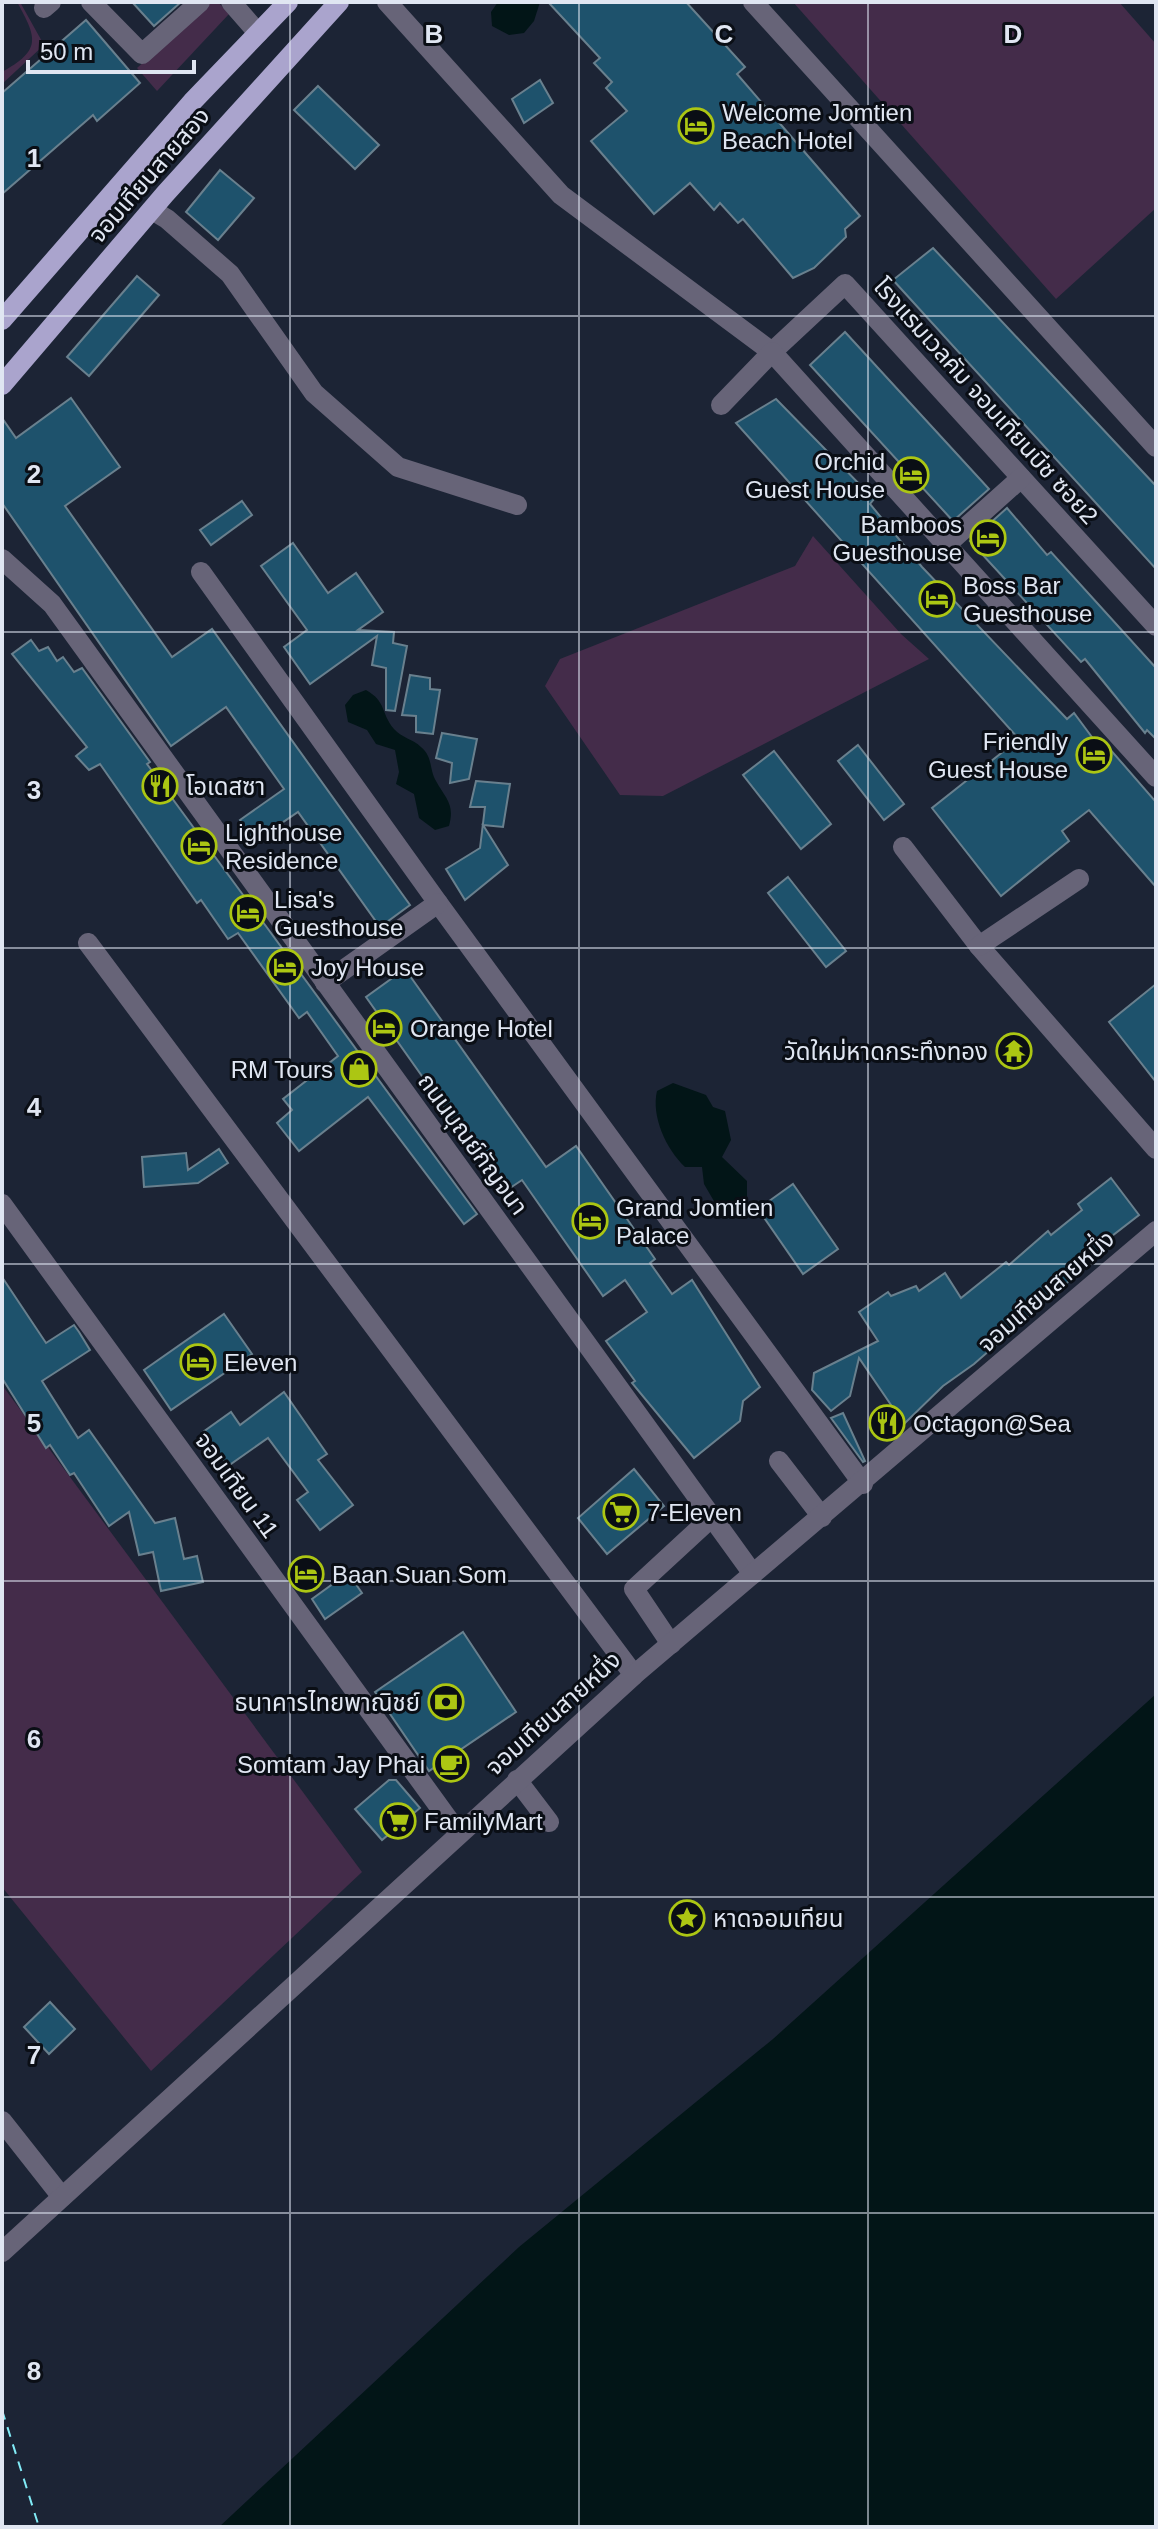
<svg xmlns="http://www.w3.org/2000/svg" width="1158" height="2529" viewBox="0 0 1158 2529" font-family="Arial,'Noto Sans Thai',sans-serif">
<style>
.green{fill:#442c4a}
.water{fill:#021517}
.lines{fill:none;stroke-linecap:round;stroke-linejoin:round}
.ferry{stroke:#81ebf7;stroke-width:2;stroke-dasharray:10 8;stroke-linecap:butt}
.building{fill:#1e526c;stroke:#69808e;stroke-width:2}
.minor{stroke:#676478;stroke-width:20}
.major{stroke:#aaa4cd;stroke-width:20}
.grid{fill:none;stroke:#e0e6f2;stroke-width:2;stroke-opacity:0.55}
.labels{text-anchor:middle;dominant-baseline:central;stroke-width:6;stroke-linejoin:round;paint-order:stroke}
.poi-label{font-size:24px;fill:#e0e6f2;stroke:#0a0e15;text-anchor:start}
.street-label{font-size:24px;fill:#e0e6f2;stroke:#0a0e15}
.grid-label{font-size:26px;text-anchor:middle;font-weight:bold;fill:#e0e6f2;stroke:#0a0e15;stroke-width:6;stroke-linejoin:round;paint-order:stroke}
</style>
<rect width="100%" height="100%" fill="#1c2435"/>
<g class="green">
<path d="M17 2H20L44 45 2 84V72C42 50 37 38 17 2Z"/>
<path d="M211 2H218L229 14 157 91 137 68Z"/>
<path d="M793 2H1119L1156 44V208L1056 299Z"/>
<path d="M813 536 901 634 929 659 663 796 620 795 545 686 560 659 795 566Z"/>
<path d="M2 1385 362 1872 151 2071 2 1887Z"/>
</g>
<g class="water">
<path d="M498 2H540L534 21 524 33 509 35 492 26 491 12Z"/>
<path d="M366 690C387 702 380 712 394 729 402 738 413 739 421 747 433 757 429 769 436 781 446 799 455 804 449 826L435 830 419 818 414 794 396 784 399 772 395 750 376 744 367 730 348 722 345 705 353 695Z"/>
<path d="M673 1083 706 1095 713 1107 725 1111 731 1140 722 1157 747 1181V1200L729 1211 718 1208 704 1184 702 1167H685C666 1149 651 1116 657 1091Z"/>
<path d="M1156 1694V2527H219L519 2247 773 2039Z"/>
</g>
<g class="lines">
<path class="ferry" d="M2 2410 39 2527"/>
</g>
<g class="building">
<path d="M132 2H181L154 26Z"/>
<path d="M548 2H686L745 67 737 74 860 216 845 229 846 237 814 268 793 278 743 219 738 223 720 203 714 210 690 183 654 214 591 141 627 111 606 88 612 82 594 63 600 58Z"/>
<path d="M86 20 140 83 97 121 93 115 2 194V93Z"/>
<path d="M540 80 553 103 524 123 512 99Z"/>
<path d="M318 86 379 145 355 169 294 110Z"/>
<path d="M220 170 254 198 218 240 186 212Z"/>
<path d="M933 248 1156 486V569L893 280Z"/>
<path d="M137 276 159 295 89 376 67 357Z"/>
<path d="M845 332 989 489 953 521 810 365Z"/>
<path d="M71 398 120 467 65 506 172 657 212 629 410 905 380 927 298 812 254 842 240 820 284 789 226 707 171 746 2 503V418L16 438Z"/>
<path d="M776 399 874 499 870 504 922 567 1067 719 1074 713 1103 752 1109 748 1156 802V887L1089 810 1062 831 1069 841 1001 896 932 808 1019 739 736 423Z"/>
<path d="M242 501 252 515 211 545 200 530Z"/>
<path d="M1007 508 1047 555 1051 552 1156 668V739L1147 730 1145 733 1085 659 1081 662 970 541Z"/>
<path d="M293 543 328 593 356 573 383 612 358 630 394 632 393 643 407 646 395 711 386 710V668L372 665 377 636 310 684 284 647 307 630 261 566Z"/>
<path d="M31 640 39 651 48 647 57 661 63 657 74 672 82 668 150 762 147 764 477 1214 464 1224 368 1097 299 1151 277 1123 292 1110 283 1099 338 1056 307 1012 299 1018 238 933 228 939 201 900 197 903 100 764 89 770 76 756 87 747 12 654Z"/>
<path d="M410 675 430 678V689L440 690 433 734 416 732V716L402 715Z"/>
<path d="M442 733 477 739 469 779 450 783 452 763 436 758Z"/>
<path d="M858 745 904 804 884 820 838 761Z"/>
<path d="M774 751 831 824 801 849 743 775Z"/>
<path d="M476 781 510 784 503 827 483 825 508 865 465 900 446 869 480 848 485 807H470Z"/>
<path d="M788 877 846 951 826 967 768 893Z"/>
<path d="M405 969 546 1167 576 1146 655 1259 650 1263 672 1294 692 1280 760 1387 743 1401 740 1421 694 1458 632 1383 635 1381 606 1341 647 1312 625 1280 603 1296 522 1180 504 1192 366 997Z"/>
<path d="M1156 984V1082L1109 1022Z"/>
<path d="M219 1149 228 1163 198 1183 144 1187 142 1157 186 1153 188 1170Z"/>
<path d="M1111 1178 1139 1215 1103 1243 1107 1248 1076 1270 1078 1273 974 1364 943 1386 904 1424 859 1358 850 1396 831 1411 812 1390 814 1373 878 1341 859 1312 888 1292 891 1296 916 1286 919 1291 945 1273 961 1298 1006 1262 1009 1265 1048 1231 1051 1235 1082 1210 1078 1204Z"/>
<path d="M793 1184 838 1249 803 1274 758 1209Z"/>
<path d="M2 1277 46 1343 74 1325 79 1332 90 1350 42 1381 78 1438 89 1430 155 1523 175 1518 184 1559 197 1556 203 1582 161 1591 153 1552 139 1555 129 1512 109 1526 74 1473 70 1475 50 1445 46 1448 2 1378Z"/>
<path d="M224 1314 252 1354 171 1410 144 1370Z"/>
<path d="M284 1392 327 1454 318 1460 353 1505 320 1530 297 1500 308 1492 268 1438 228 1466 203 1432 231 1412 240 1425Z"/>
<path d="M843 1413 865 1461 863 1462 831 1418Z"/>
<path d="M634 1469 664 1506 607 1554 578 1518Z"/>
<path d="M348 1573 362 1593 325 1619 312 1599Z"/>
<path d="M463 1632 516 1712 429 1771 375 1692Z"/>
<path d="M389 1780H396L420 1808 382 1840 355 1809Z"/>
<path d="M50 2002 75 2029 49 2054 24 2027Z"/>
</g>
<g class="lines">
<g class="minor">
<path d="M91 2 142 54 200 2"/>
<path d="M231 2 258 33"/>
<path d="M387 2 561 195 772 352 845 284 1156 626"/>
<path d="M753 2 1156 447"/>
<path d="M44 8 51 2"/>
<path d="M152 210 167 219 230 274 314 393 398 467 517 505"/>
<path d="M721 405 772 352 1156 777"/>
<path d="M946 545 1021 478"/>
<path d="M2 559 52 604 753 1574"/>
<path d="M201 572 438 903 863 1484"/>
<path d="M903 847 979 946 1156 1149"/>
<path d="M88 943 634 1675"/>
<path d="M979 946 1079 879"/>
<path d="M325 983 438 903"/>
<path d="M2 1204 459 1834"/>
<path d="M779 1461 822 1517"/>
<path d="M671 1644 634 1589 711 1518"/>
<path d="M517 1780 549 1822"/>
<path d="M2 2121 62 2197"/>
<path d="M2 2252 634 1675 1156 1231"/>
</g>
<g class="major">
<path d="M2 320 192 102 288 2"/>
<path d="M2 385 165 194 339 2"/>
</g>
</g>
<path class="grid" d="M290 2V2527M579 2V2527M868 2V2527M2 316H1156M2 632H1156M2 948H1156M2 1264H1156M2 1581H1156M2 1897H1156M2 2213H1156"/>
<defs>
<symbol id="hotel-ring" viewBox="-11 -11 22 22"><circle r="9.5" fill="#0a0e15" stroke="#acc613" stroke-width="1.5"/><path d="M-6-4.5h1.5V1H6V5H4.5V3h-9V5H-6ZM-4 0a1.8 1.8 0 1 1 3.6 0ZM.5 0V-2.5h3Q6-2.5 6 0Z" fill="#acc613"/></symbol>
<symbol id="restaurant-ring" viewBox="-11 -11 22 22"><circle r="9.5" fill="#0a0e15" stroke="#acc613" stroke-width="1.5"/><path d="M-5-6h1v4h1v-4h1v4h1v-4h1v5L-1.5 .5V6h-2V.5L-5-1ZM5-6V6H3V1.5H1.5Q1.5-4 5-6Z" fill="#acc613"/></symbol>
<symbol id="temple-ring" viewBox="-11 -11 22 22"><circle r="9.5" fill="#0a0e15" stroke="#acc613" stroke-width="1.5"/><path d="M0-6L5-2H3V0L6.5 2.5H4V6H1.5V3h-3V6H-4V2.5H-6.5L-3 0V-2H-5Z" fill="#acc613"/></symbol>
<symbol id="shop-ring" viewBox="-11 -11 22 22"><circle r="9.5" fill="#0a0e15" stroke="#acc613" stroke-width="1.5"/><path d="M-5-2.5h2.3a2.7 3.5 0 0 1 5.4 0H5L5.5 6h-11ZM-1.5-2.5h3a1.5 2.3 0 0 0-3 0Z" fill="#acc613"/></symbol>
<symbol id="supermarket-ring" viewBox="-11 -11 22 22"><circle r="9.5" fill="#0a0e15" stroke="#acc613" stroke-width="1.5"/><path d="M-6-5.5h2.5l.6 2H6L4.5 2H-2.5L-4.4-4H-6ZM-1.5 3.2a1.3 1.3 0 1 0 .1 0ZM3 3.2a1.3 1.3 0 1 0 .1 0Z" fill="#acc613"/></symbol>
<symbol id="bank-ring" viewBox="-11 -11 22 22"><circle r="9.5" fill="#0a0e15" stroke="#acc613" stroke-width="1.5"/><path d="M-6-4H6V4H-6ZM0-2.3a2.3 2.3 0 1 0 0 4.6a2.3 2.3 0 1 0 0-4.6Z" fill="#acc613"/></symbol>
<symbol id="cafe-ring" viewBox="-11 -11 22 22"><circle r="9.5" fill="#0a0e15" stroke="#acc613" stroke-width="1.5"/><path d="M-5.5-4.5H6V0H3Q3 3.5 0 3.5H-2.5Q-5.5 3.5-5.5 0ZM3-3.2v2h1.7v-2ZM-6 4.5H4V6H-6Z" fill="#acc613"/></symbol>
<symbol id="sight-ring" viewBox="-11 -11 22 22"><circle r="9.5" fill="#0a0e15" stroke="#acc613" stroke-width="1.5"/><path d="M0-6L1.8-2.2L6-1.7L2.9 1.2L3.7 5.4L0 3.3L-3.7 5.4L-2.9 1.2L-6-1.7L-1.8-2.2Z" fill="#acc613"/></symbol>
</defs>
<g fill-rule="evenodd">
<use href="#hotel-ring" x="676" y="106" width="40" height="40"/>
<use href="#hotel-ring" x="891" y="455" width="40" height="40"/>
<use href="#hotel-ring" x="968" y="518" width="40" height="40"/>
<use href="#hotel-ring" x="917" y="579" width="40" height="40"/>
<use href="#hotel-ring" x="1074" y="735" width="40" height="40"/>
<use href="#restaurant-ring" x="140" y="766" width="40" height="40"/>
<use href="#hotel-ring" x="179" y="826" width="40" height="40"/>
<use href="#hotel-ring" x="228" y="893" width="40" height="40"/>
<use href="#hotel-ring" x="265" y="947" width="40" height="40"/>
<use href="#hotel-ring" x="364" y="1008" width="40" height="40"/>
<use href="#temple-ring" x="994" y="1031" width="40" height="40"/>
<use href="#shop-ring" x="339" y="1049" width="40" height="40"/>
<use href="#hotel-ring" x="570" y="1201" width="40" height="40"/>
<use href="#hotel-ring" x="178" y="1342" width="40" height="40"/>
<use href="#restaurant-ring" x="867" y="1403" width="40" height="40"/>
<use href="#supermarket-ring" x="601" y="1492" width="40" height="40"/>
<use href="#hotel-ring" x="286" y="1554" width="40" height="40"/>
<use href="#bank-ring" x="426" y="1682" width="40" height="40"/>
<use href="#cafe-ring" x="431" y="1744" width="40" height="40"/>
<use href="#supermarket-ring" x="378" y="1801" width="40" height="40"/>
<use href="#sight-ring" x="667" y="1898" width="40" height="40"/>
</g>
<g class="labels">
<g class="poi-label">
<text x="722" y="112">Welcome Jomtien<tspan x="722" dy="28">Beach Hotel</tspan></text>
<text x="885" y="461" text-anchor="end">Orchid<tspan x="885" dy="28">Guest House</tspan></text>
<text x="962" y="524" text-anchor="end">Bamboos<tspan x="962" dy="28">Guesthouse</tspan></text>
<text x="963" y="585">Boss Bar<tspan x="963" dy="28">Guesthouse</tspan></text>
<text x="1068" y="741" text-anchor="end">Friendly<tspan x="1068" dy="28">Guest House</tspan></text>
<text x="186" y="786">โอเดสซา</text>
<text x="225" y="832">Lighthouse<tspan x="225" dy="28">Residence</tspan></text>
<text x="274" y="899">Lisa's<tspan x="274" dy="28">Guesthouse</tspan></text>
<text x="311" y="967">Joy House</text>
<text x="410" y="1028">Orange Hotel</text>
<text x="988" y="1051" text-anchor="end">วัดใหม่หาดกระทึงทอง</text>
<text x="333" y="1069" text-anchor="end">RM Tours</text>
<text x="616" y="1207">Grand Jomtien<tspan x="616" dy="28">Palace</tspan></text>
<text x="224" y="1362">Eleven</text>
<text x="913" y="1423">Octagon@Sea</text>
<text x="647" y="1512">7-Eleven</text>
<text x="332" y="1574">Baan Suan Som</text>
<text x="420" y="1702" text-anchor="end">ธนาคารไทยพาณิชย์</text>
<text x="425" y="1764" text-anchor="end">Somtam Jay Phai</text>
<text x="424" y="1821">FamilyMart</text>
<text x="713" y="1918">หาดจอมเทียน</text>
</g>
<g class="street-label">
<text transform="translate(149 175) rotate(-49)">จอมเทียนสายสอง</text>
<text transform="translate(986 401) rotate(48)">โรงแรมเวลคัม จอมเทียนบีช ซอย2</text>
<text transform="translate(473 1144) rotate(54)">ถนนบุณย์กัญจนา</text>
<text transform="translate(1046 1291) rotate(-41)">จอมเทียนสายหนึ่ง</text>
<text transform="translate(237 1485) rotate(54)">จอมเทียน 11</text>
<text transform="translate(553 1713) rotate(-42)">จอมเทียนสายหนึ่ง</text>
</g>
</g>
<g class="grid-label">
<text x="434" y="43">B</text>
<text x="724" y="43">C</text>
<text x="1013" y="43">D</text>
<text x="34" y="167">1</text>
<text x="34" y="483">2</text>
<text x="34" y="799">3</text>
<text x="34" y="1116">4</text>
<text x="34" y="1432">5</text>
<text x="34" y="1748">6</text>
<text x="34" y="2064">7</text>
<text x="34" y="2380">8</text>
</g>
<rect width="1158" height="2529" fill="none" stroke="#e0e6f2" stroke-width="8"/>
<path d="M28 60v12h166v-12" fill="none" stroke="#e0e6f2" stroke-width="4"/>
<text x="40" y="60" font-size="24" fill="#e0e6f2" stroke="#0a0e15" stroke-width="6" paint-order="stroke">50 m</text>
</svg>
